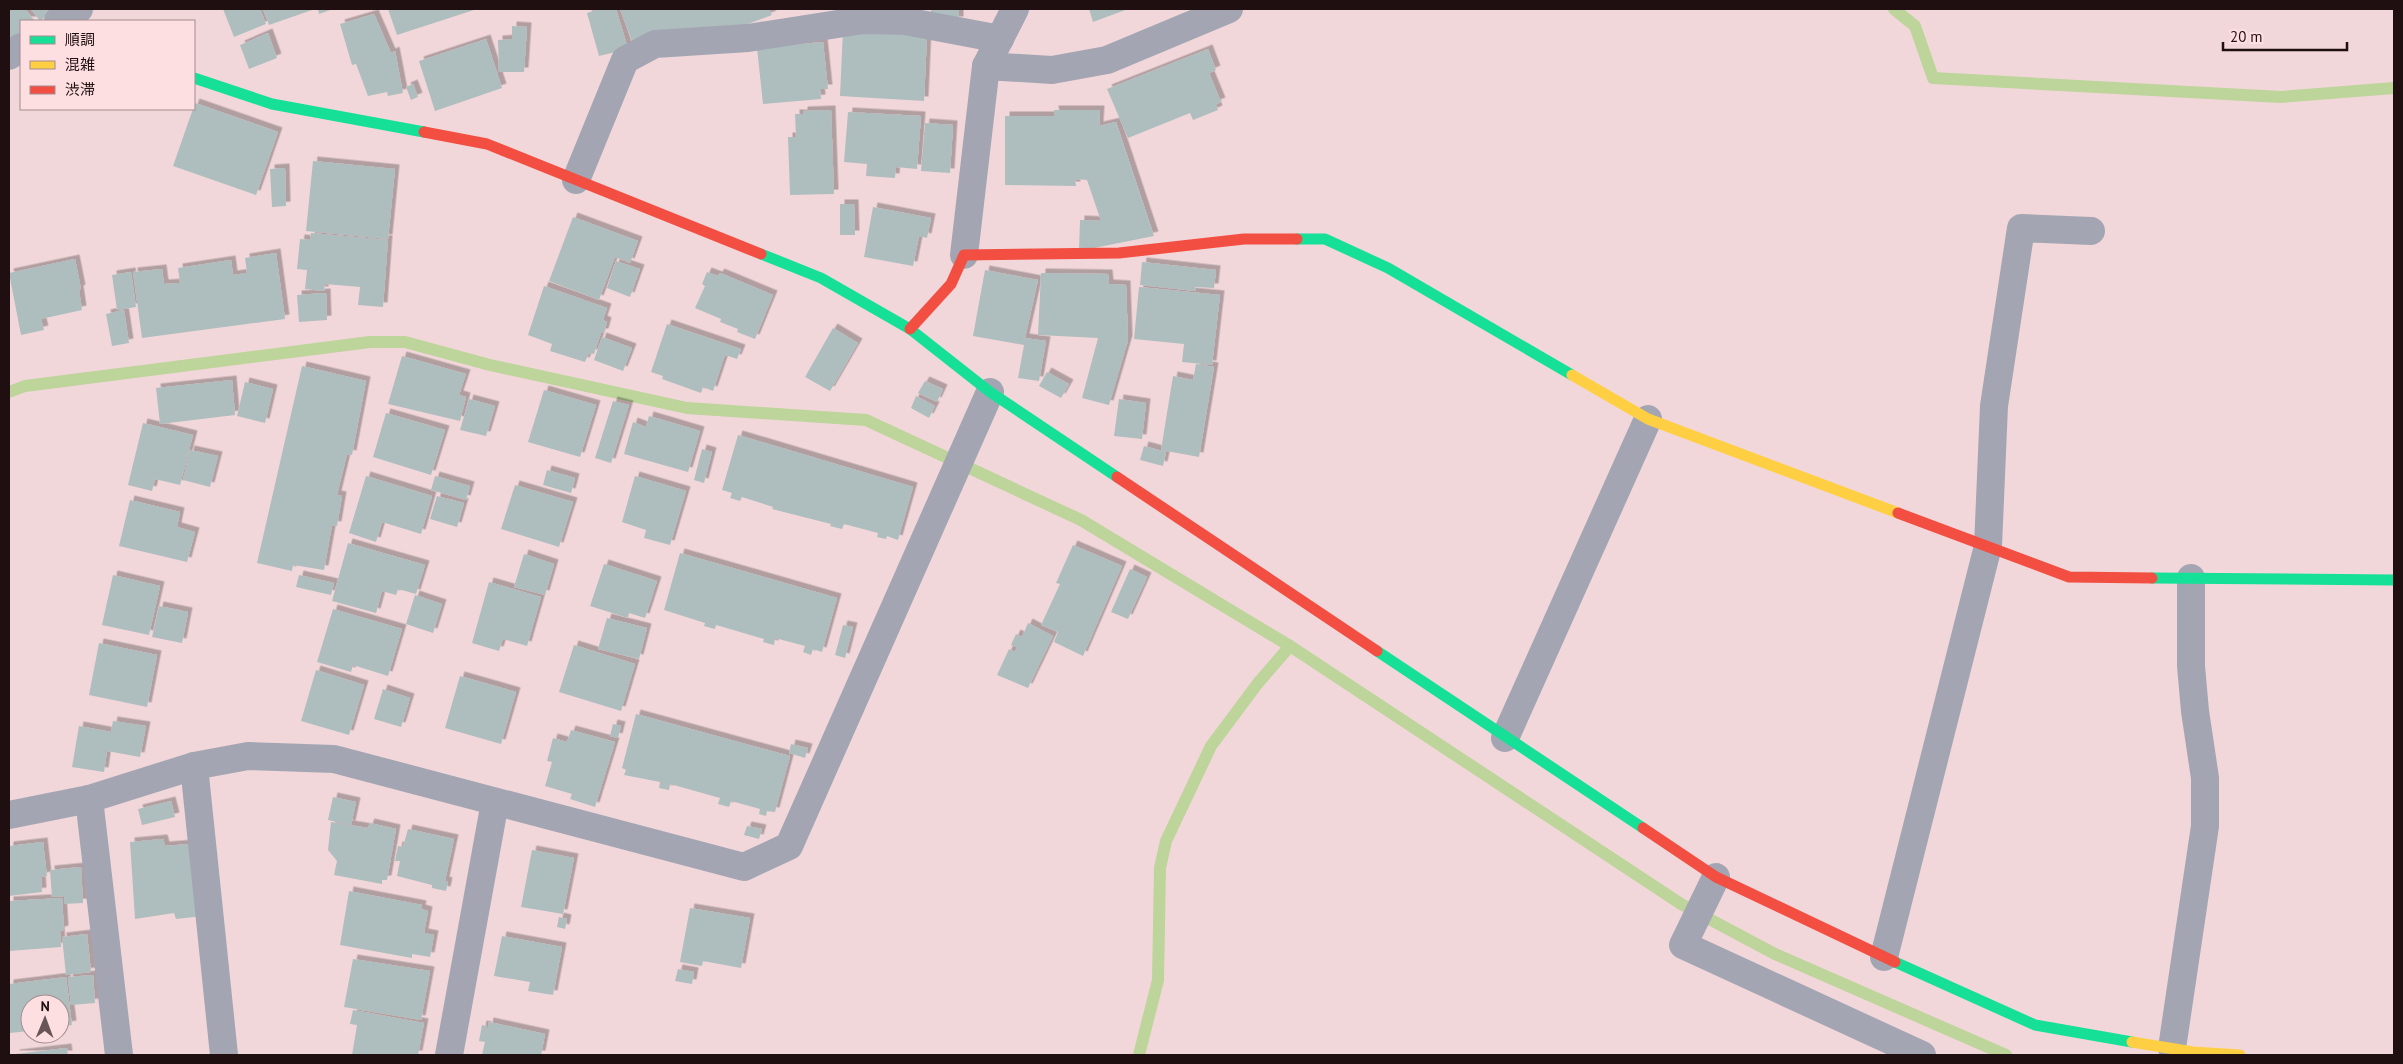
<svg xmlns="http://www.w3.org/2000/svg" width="2403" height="1064" viewBox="0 0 2403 1064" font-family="'PT Sans','Noto Sans JP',sans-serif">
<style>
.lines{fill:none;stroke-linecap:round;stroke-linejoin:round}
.stream{stroke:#bdd49a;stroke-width:12}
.building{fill:#aebebe;filter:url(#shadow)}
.street{stroke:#a3a6b2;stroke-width:28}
.fast{stroke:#16e098;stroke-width:11}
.slow{stroke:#ffcf43;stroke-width:11}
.jam{stroke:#f24e42;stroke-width:11}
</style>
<defs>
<filter id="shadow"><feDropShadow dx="4.5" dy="-4.5" stdDeviation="0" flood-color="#0004"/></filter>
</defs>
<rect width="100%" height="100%" fill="#f2d7da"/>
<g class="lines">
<g class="stream">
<path d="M1894 9 1915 26 1933 78 2281 97 2394 88"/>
<path d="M9 392 25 386 370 342H405L490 365 687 408 866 420 1081 520 1290 646 1681 904 1775 954 2006 1055"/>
<path d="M1139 1055 1158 980 1160 868 1166 841 1211 746 1258 683 1290 646"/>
</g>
</g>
<g class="building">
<path d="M9 9H25L35 21H21V32L9 42Z"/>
<path d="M31 9H55L40 21Z"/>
<path d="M223 9H260L266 24 234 37Z"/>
<path d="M263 9H315L269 25Z"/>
<path d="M318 9H333L319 14Z"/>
<path d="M388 9H477L397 35Z"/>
<path d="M600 9H616L628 49 599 56 587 13Z"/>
<path d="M620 9H769L772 15 718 35 633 44Z"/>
<path d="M931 9H959V21L931 20Z"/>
<path d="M1089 9H1128L1093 22Z"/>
<path d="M374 14 391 53 395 51 403 93 388 96 387 92 368 96 356 64 352 65 340 24Z"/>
<path d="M512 26 527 27 524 72H499L498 40 512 39Z"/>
<path d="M843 30 927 35 924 101 840 96Z"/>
<path d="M268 33 277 58 249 69 240 45Z"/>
<path d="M486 39 502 88 435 111 419 61Z"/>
<path d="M823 42 828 89H820L821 99 763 104 757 48Z"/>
<path d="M1208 49 1216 70 1209 73 1221 102 1216 104 1218 110 1193 120 1190 113 1128 138 1107 89Z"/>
<path d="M413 84 418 97 411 100 406 87Z"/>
<path d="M195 103 278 132 256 195 173 166Z"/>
<path d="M831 110 834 194 790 195 788 137H796L795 114H803V111Z"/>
<path d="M1054 110H1100L1099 126 1116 122 1154 236 1079 251 1080 220 1101 221 1087 180 1075 179 1076 186 1005 185V116H1055Z"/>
<path d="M848 112 921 116 917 169 896 167 895 178 866 176 867 164 844 162Z"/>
<path d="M925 123 953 125 950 173 921 171Z"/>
<path d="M313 161 395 169 388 239 306 231Z"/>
<path d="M285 168 286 206 272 207 270 169Z"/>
<path d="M840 204H854L855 235H840Z"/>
<path d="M873 207 931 218 927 238 919 236 913 266 864 257Z"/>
<path d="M573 217 638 241 630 263 615 257 599 300 549 281Z"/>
<path d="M311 233 388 240 383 307 358 305 360 287 325 284 324 291 305 289 307 270 297 269 300 239 310 240Z"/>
<path d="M276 253 285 319 142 338 133 272 162 269 164 284 180 283 178 268 231 260 233 275 247 273 245 258Z"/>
<path d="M75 259 81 289 79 290 82 310 41 319 44 330 21 335 9 273Z"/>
<path d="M616 261 640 269 630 297 607 288Z"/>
<path d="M1142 262 1216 270 1214 288 1195 287 1196 291 1140 285Z"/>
<path d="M985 270 1038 280 1025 338 1046 341 1039 381 1018 378 1024 345 973 336Z"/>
<path d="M131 272 136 307 117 310 112 275Z"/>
<path d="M707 272 718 276 720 273 773 295 755 339 737 332 738 329 720 322 721 319 695 308 705 286 702 284Z"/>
<path d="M1041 273 1108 274 1109 284 1126 285 1128 340 1109 405 1082 398 1098 338 1038 335Z"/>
<path d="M544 286 607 308 603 320 607 322 604 333H601L594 354 589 353 585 362 550 351 552 344 528 335Z"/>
<path d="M1139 287 1220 295 1212 365 1182 362 1184 344 1134 339Z"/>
<path d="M326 293 327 320 299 322 297 295Z"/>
<path d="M124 310 129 343 112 346 106 314Z"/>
<path d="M667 324 741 349 737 359 725 355 713 391 703 387 701 393 662 379 663 376 651 372Z"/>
<path d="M833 328 858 343 830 391 805 377Z"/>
<path d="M602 337 632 348 623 371 594 360Z"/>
<path d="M402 356 466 374 459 395 466 397 460 421 388 404Z"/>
<path d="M1196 364 1214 367 1199 457 1161 450 1173 376 1193 380Z"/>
<path d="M302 366 366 381 352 455 347 454 337 495 342 496 337 526 332 525 324 570 293 565 292 571 257 563Z"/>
<path d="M1047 372 1069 384 1061 398 1039 386Z"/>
<path d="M232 380 235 415 160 424 156 388Z"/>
<path d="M925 381 943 389 937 402 918 393Z"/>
<path d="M245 382 273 389 265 423 237 416Z"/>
<path d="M544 390 596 405 580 457 528 442Z"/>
<path d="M916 396 935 406 929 418 911 408Z"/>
<path d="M469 399 495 406 486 436 460 430Z"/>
<path d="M1119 399 1146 403 1142 439 1114 436Z"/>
<path d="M613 401 629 405 611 463 595 458Z"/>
<path d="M386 413 445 430 431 475 373 457Z"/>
<path d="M649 416 700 431 688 472 624 454 633 422 646 427Z"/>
<path d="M143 423 193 435 180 485 155 479 152 491 128 485Z"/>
<path d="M738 435 913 487 898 540 887 536 886 539 877 537 878 533 844 524 842 529 830 526 831 524 772 509 773 507 742 497 740 501 730 498 732 493 722 490Z"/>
<path d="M1144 446 1166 452 1163 466 1140 460Z"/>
<path d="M702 449 712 452 704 483 694 480Z"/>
<path d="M190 450 218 456 210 487 183 480Z"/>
<path d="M547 470 575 478 571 493 543 485Z"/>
<path d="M366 476 432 496 421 534 382 522 376 542 349 533Z"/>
<path d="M435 476 470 486 466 500 431 490Z"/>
<path d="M635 476 686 491 670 545 644 538 646 530 622 522Z"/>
<path d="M515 485 573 502 559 547 501 529Z"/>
<path d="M437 496 464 503 457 527 430 519Z"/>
<path d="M130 500 180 512 177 527 195 532 187 562 119 546Z"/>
<path d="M348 543 425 565 416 594 398 589 396 595 382 591 376 613 332 601Z"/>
<path d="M1073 545 1122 566 1083 656 1054 642 1058 632 1041 625 1060 584 1056 583Z"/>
<path d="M680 553 837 598 822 652 813 649 811 655 803 652 805 646 775 638 774 645 763 642 764 639 716 625 715 629 704 626 705 623 664 610Z"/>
<path d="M524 554 554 564 545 595 514 587Z"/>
<path d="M604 564 657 581 645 618 629 613 628 618 590 606Z"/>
<path d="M1130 569 1147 577 1128 619 1111 612Z"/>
<path d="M113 575 160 586 149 635 102 625Z"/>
<path d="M299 575 334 583 331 595 296 587Z"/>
<path d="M489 582 541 597 527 646 503 639 499 651 472 643Z"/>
<path d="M415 595 442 604 433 633 406 624Z"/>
<path d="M159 606 188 612 182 643 152 637Z"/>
<path d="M333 609 402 629 388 676 353 665 351 672 317 662Z"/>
<path d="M607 618 647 628 639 659 598 649Z"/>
<path d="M1028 623 1053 636 1028 688 997 675 1009 649 1015 652 1017 647 1011 645 1016 634 1022 637Z"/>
<path d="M843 625 853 627 845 658 835 655Z"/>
<path d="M99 643 157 655 147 707 89 695Z"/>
<path d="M574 645 635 664 621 711 559 692Z"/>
<path d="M316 670 364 685 349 735 301 721Z"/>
<path d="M460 676 516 692 501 744 445 728Z"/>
<path d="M383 689 410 698 401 727 374 719Z"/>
<path d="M636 714 790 756 775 812 767 811 766 816 759 814 760 809 731 801 729 807 718 804 720 798 670 784 669 790 659 788 660 782 624 775 626 770 622 768Z"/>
<path d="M113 721 146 726 140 757 107 751 104 772 72 767 79 726 111 732Z"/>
<path d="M613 724 621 726 618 738 610 736Z"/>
<path d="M571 730 615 742 595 807 570 799 572 794 545 786 552 762 547 761 553 738 567 742Z"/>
<path d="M791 744 808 748 805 758 789 753Z"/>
<path d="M333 797 356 802 351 825 328 820Z"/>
<path d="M171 801 175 817 142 825 138 809Z"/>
<path d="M331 822 368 828 370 823 396 829 387 880H382V884L334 875 337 861 328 850Z"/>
<path d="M747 826 762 829 759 839 744 835Z"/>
<path d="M408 829 454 839 445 881 448 882 446 891 432 888V885L397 876 400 861H395L398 846 403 847Z"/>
<path d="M163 839 165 846 201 843 203 916 176 919 174 913 135 919 130 842Z"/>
<path d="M43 842 47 876 41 877 42 892 9 896V846Z"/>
<path d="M532 850 574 858 563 914 521 907Z"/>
<path d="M81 867 83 903 64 904V896L52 897 50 870Z"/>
<path d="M349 891 422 905 421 909 428 911 424 933 434 935 430 957 412 954V958L340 945Z"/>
<path d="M62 898 64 930 60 931 61 947 9 951V901Z"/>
<path d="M690 908 750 918 741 968 703 961 702 966 680 962Z"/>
<path d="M559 917 567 919 565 929 557 927Z"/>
<path d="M87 934 91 972 66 975 62 937Z"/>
<path d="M502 936 562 947 553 995 528 991 530 982 494 976Z"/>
<path d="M353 959 430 971 421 1020 344 1007Z"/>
<path d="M678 969 694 972 692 984 675 981Z"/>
<path d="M93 975 95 1003 71 1005 68 977Z"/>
<path d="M66 977 72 1025 60 1027V1004H30V1031L9 1033V984Z"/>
<path d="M353 1010 424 1023 418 1055H352L357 1025 350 1024Z"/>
<path d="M489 1022 545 1034 541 1055H482L485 1042 479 1041 482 1025 487 1026 486 1038Z"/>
<path d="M67 1048 68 1055H15V1054Z"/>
</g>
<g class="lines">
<g class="street">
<path d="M58 21 79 9"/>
<path d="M9 56 21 47"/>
<path d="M986 66 1052 70 1107 60 1229 9"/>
<path d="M576 180 625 60 655 44 748 38 863 20 905 21 1000 39"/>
<path d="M964 255 986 66 1015 9"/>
<path d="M1505 738 1648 419"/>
<path d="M194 766 248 756 334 759 744 867 789 846 990 392"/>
<path d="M89 799 119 1055"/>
<path d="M9 815 89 799 194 766 224 1055"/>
<path d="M1716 877 1683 945 1922 1055"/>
<path d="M1884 957 1988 546 1994 406 2021 228 2091 231"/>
<path d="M2172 1048 2205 826V778L2195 711 2191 666V578"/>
<path d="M449 1055 495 802"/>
</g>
<g class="fast">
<path d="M194 78 272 104 424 132"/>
<path d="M1297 239H1325L1388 268 1572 375"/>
<path d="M761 254 821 278 910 329 990 392 1117 477"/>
<path d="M2152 578 2394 580"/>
<path d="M1377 651 1643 828"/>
<path d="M1895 962 2035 1025 2132 1042"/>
</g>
<g class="slow">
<path d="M1572 375 1648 419 1898 513"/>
<path d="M2132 1042 2193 1052 2240 1055"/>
</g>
<g class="jam">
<path d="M424 132 487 144 761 254"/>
<path d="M910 329 951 284 964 255 1119 253 1244 239H1297"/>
<path d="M1117 477 1377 651"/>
<path d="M1898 513 2069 577 2152 578"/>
<path d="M1643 828 1716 877 1895 962"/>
</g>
</g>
<rect width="2403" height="1064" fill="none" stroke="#1f0f11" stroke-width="20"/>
<rect x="20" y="20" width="175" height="90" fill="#fddfe2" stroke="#a48c8e"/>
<rect x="30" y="36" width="25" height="8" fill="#16e098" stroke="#a48c8e"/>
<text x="65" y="45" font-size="15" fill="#1f0f11">順調</text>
<rect x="30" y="61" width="25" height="8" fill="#ffcf43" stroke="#a48c8e"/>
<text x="65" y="70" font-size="15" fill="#1f0f11">混雑</text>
<rect x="30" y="86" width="25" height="8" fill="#f24e42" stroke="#a48c8e"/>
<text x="65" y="95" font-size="15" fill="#1f0f11">渋滞</text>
<g transform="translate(45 1019) rotate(1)"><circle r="24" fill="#fddfe2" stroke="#a48c8e"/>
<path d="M0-4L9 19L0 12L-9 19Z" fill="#695557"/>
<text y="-8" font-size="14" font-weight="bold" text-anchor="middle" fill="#1f0f11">N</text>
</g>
<path d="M2223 42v8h124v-8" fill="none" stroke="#1f0f11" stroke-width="2.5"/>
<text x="2230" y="42" font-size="15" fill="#1f0f11" stroke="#fddfe2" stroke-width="4" paint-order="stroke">20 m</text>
</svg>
